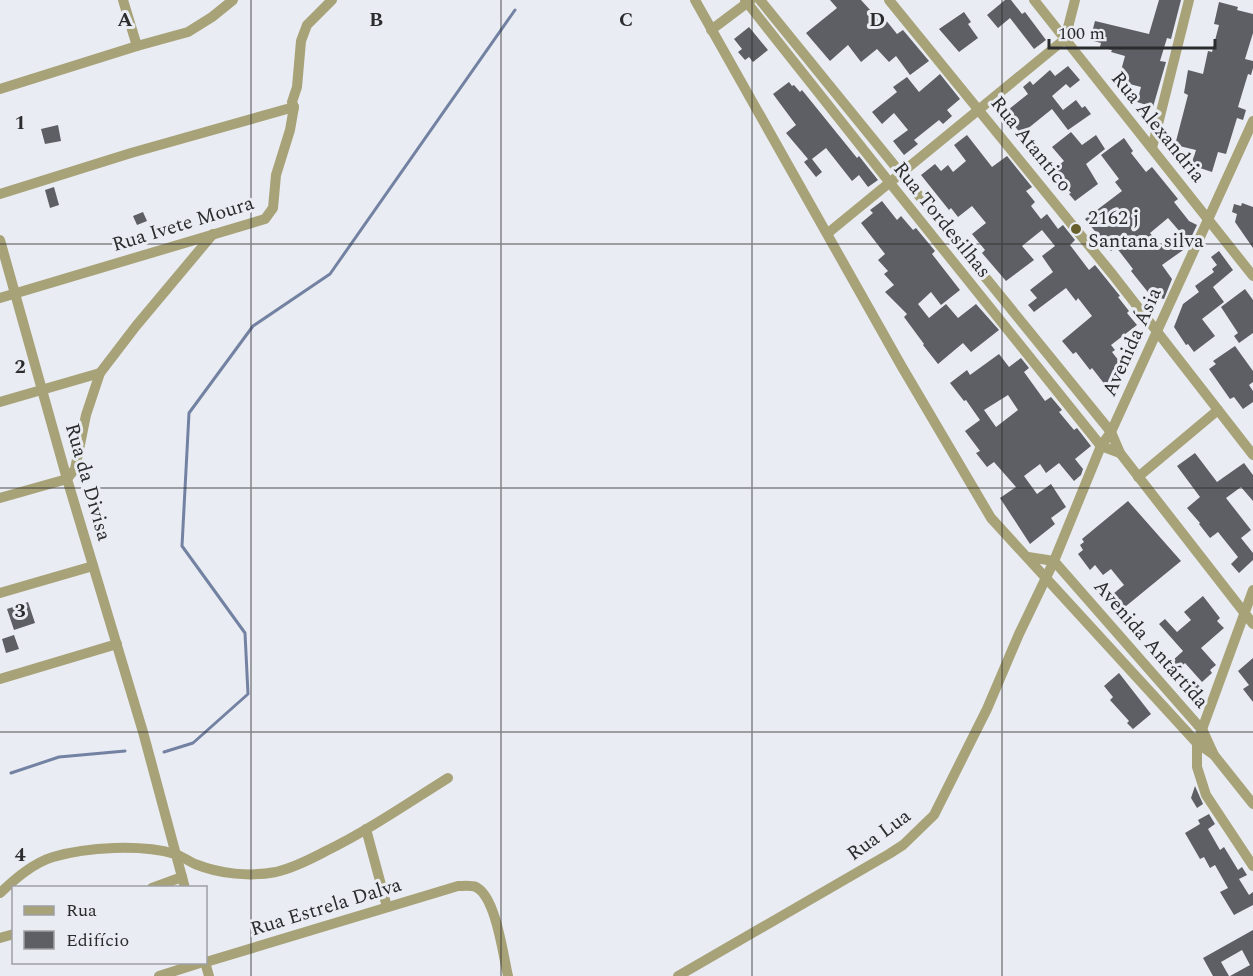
<svg xmlns="http://www.w3.org/2000/svg" width="1253" height="976" viewBox="0 0 1253 976" font-family="Spectral,serif">
<style>
.lines{fill:none;stroke-linecap:round;stroke-linejoin:round}
.stream{stroke:#7382a2;stroke-width:3}
.building{fill:#5d5f64;fill-rule:evenodd}
.minor{stroke:#a8a278;stroke-width:10}
.grid{fill:none;stroke:#2b2c2e;stroke-width:1.5;stroke-opacity:0.55}
.poi-dot{fill:#675f2c;stroke:#e9ecf2;stroke-width:2}
.labels{text-anchor:middle;dominant-baseline:central;stroke-width:6;stroke-linejoin:round;paint-order:stroke}
.street-label{font-size:20px;fill:#2b2c2e;stroke:#e9ecf2}
.poi-label{font-size:20px;fill:#2b2c2e;stroke:#e9ecf2;text-anchor:start}
.grid-label{font-size:20px;text-anchor:middle;font-weight:bold;fill:#2b2c2e;stroke:#e9ecf2;stroke-width:6;stroke-linejoin:round;paint-order:stroke}
</style>
<rect width="100%" height="100%" fill="#e9ecf2"/>
<g class="lines">
<g class="stream">
<path d="M164 752 193 743 248 694 245 633 182 546 189 413 253 326 330 274 515 10"/>
<path d="M11 773 59 757 125 751"/>
</g>
</g>
<g class="building">
<path d="M830 0H861L881 22 885 19 897 34 903 30 929 61 910 75 896 56 889 62 877 49 861 62 848 45 830 61 806 33 837 8Z"/>
<path d="M1005 0H1011L1022 14 1025 12 1046 40 1034 49 1010 18 998 28 987 15Z"/>
<path d="M1159 0H1181L1171 39 1167 38 1160 61 1166 62 1153 107 1137 102 1141 87 1122 82 1123 79 1119 78 1125 56 1111 52 1112 50 1100 47 1101 43 1090 40 1095 21 1149 34Z"/>
<path d="M1219 2 1238 7 1237 10 1253 14V33L1245 59 1253 61V68L1251 75 1248 74 1238 107 1246 110 1243 120 1237 118 1226 154 1218 152 1212 172 1191 165 1196 150 1175 145 1188 95 1184 93 1188 70 1203 74 1208 51 1212 52 1219 25 1214 24Z"/>
<path d="M964 12 971 22 968 24 978 38 959 52 939 29Z"/>
<path d="M749 27 768 50 753 62 749 57 745 60 738 52 742 49 734 39Z"/>
<path d="M1068 66 1080 80 1070 88 1066 84 1052 96 1063 110 1076 100 1082 108 1085 106 1091 114 1068 130 1052 109 1021 134 1004 113 1028 94 1023 87 1030 81 1033 85 1050 70 1055 76Z"/>
<path d="M940 74 960 99 947 110 952 116 943 124 939 120 914 140 918 144 904 155 893 141 908 130 894 113 882 124 872 112 897 92 893 87 907 77 919 92Z"/>
<path d="M789 82 792 86 794 85 800 92 802 90 857 158 859 156 878 180 868 187 859 175 852 181 826 148 812 159 822 172 816 177 804 162 808 159 786 133 796 125 773 94Z"/>
<path d="M58 125 61 141 45 144 41 129Z"/>
<path d="M1071 132 1082 145 1096 135 1105 149 1086 164 1098 184 1075 201 1069 194 1071 193 1053 170 1064 161 1052 147Z"/>
<path d="M967 135 992 167 1007 156 1032 187 1026 191 1035 202 1031 206 1041 219 1047 214 1058 229 1063 225 1075 240 1070 245 1089 270 1095 265 1120 296 1118 297 1129 311 1127 313 1137 325 1111 345 1115 350 1112 352 1126 370 1106 386 1092 368 1090 370 1076 352 1073 354 1062 341 1092 316 1078 298 1076 301 1066 288 1034 312 1028 305 1037 298 1030 290 1053 272 1042 256 1055 246 1042 230 1022 246 1034 260 1006 281 982 253 985 250 972 234 986 223 972 206 958 217 951 208 949 210 921 175 935 164 941 171 948 165 953 172 966 161 954 145Z"/>
<path d="M1124 138 1133 151 1131 153 1146 172 1152 167 1178 199 1174 202 1189 221 1197 225 1186 248 1162 265 1172 279 1164 299 1151 296 1131 271 1133 269 1116 247 1111 251 1085 219 1122 191 1115 182 1119 179 1101 155ZM1168 218 1181 233 1162 247 1150 233Z"/>
<path d="M54 187 59 205 50 208 45 190Z"/>
<path d="M882 201 897 220 901 216 913 230 916 228 935 251 932 254 960 290 941 305 931 292 918 304 929 318 946 304 958 318 976 304 999 330 971 352 963 343 938 364 923 345 924 344 904 317 907 314 885 292 894 285 884 274 888 271 878 260 885 254 861 223 873 213 870 210Z"/>
<path d="M1242 203 1253 207V248L1235 222 1237 214 1232 212 1234 204 1241 206Z"/>
<path d="M143 212 147 221 137 225 133 216Z"/>
<path d="M1219 251 1233 270 1213 287 1224 302 1202 319 1215 336 1194 352 1188 344 1186 345 1174 327 1183 304 1199 292 1195 286 1214 272 1212 269 1217 265 1211 257Z"/>
<path d="M1245 289 1253 300V333L1239 343 1234 336 1238 333 1221 307Z"/>
<path d="M1235 346 1253 371V382L1249 385 1253 391V402L1243 409 1234 397 1230 399 1209 369 1216 364 1213 361Z"/>
<path d="M999 354 1009 367 1021 358 1029 368 1024 372 1045 401 1051 397 1062 410 1059 412 1074 430 1077 428 1091 446 1075 459 1083 469 1081 475 1074 481 1059 463 1046 473 1040 464 1024 476 1037 494 1051 484 1066 507 1051 518 1055 524 1030 544 1000 498 1016 487 994 462 987 467 976 453 980 451 965 431 980 420 966 400 964 401 950 383 967 370 970 375ZM1008 395 1018 410 996 427 984 410Z"/>
<path d="M1195 453 1217 482 1244 463 1253 475V501L1241 487 1226 498 1251 530 1241 538 1253 553V560L1239 573 1231 564 1238 557 1218 532 1210 538 1199 524 1200 523 1187 508 1200 497 1177 466Z"/>
<path d="M1128 501 1181 561 1120 611 1108 598 1124 585 1111 569 1103 575 1095 565 1090 570 1078 554 1083 550 1080 545 1084 542 1082 539Z"/>
<path d="M1203 596 1220 618 1217 621 1224 628 1201 648 1216 665 1210 670 1212 673 1202 682 1185 663 1178 670 1171 662 1183 651 1159 624 1165 619 1177 632 1191 620 1184 612Z"/>
<path d="M28 602 35 623 14 630 7 609Z"/>
<path d="M14 635 19 649 6 653 2 639Z"/>
<path d="M1253 658V702L1243 689 1249 685 1238 671Z"/>
<path d="M1119 673 1151 714 1133 729 1127 723 1129 721 1110 700 1113 697 1104 686Z"/>
<path d="M1193 679 1201 688 1192 696 1184 688Z"/>
<path d="M1195 786 1203 804 1197 808 1191 798Z"/>
<path d="M1209 814 1215 824 1208 829 1220 850 1224 847 1238 870 1242 867 1247 875 1239 879 1249 895 1253 892V905L1234 915 1220 892 1228 888 1215 865 1210 868 1204 857 1200 859 1185 833 1200 824 1198 820Z"/>
<path d="M1253 930V976H1230L1250 965 1242 950 1221 962 1229 976H1213L1203 958Z"/>
</g>
<g class="lines">
<g class="minor">
<path d="M123 0 137 46"/>
<path d="M695 0 902 367 991 518 1197 743 1214 755"/>
<path d="M745 0 890 183 1101 446 1120 453"/>
<path d="M760 0 1111 432 1120 453 1253 624"/>
<path d="M889 0 1113 275 1253 455"/>
<path d="M1034 0 1253 276"/>
<path d="M711 30 751 0"/>
<path d="M0 89 137 46 188 32 212 17 233 0"/>
<path d="M1152 148 1189 0"/>
<path d="M0 194 131 153 294 107 292 102 297 87 301 41 307 25 332 0"/>
<path d="M828 233 1065 39 1075 0"/>
<path d="M0 240 67 479 143 732 185 888"/>
<path d="M0 298 265 219 273 208 276 175 290 130 294 107"/>
<path d="M0 402 100 373"/>
<path d="M1138 477 1218 410"/>
<path d="M0 498 67 479 75 469 86 415 100 373 136 326 213 234"/>
<path d="M1028 557 1054 561 1203 731 1214 755 1253 804"/>
<path d="M1253 590 1197 743V767L1206 795 1253 866"/>
<path d="M0 593 93 566"/>
<path d="M0 679 117 644"/>
<path d="M366 829 387 907"/>
<path d="M152 888 182 877"/>
<path d="M0 893C15 879 33 863 53 857 87 847 141 844 175 854 182 856 188 861 195 864 220 874 250 877 276 872 293 868 311 859 326 851 369 830 408 803 448 778"/>
<path d="M0 938 14 934"/>
<path d="M205 962 209 976"/>
<path d="M206 962 458 886C463 886 471 885 476 887 496 897 503 955 508 976"/>
<path d="M159 976 203 962"/>
<path d="M678 976 889 854 903 845 934 815 987 709 1019 634 1054 561 1101 446 1111 432 1253 121"/>
</g>
</g>
<path class="grid" d="M251 0V976M501 0V976M752 0V976M1002 0V976M0 244H1253M0 488H1253M0 732H1253"/>
<circle class="poi-dot" cx="1076" cy="229" r="6"/>
<g class="labels">
<g class="street-label">
<text transform="translate(1158 127) rotate(51)">Rua Alexandria</text>
<text transform="translate(1031 144) rotate(51)">Rua Atantico</text>
<text transform="translate(942 220) rotate(51)">Rua Tordesilhas</text>
<text transform="translate(183 224) rotate(-17)">Rua Ivete Moura</text>
<text transform="translate(1132 342) rotate(-66)">Avenida Ásia</text>
<text transform="translate(88 482) rotate(74)">Rua da Divisa</text>
<text transform="translate(1151 644) rotate(49)">Avenida Antártida</text>
<text transform="translate(879 835) rotate(-36)">Rua Lua</text>
<text transform="translate(326 907) rotate(-17)">Rua Estrela Dalva</text>
</g>
<g class="poi-label">
<text x="1088" y="218">2162 j<tspan x="1088" dy="23">Santana silva</tspan></text>
</g>
</g>
<g class="grid-label">
<text x="125" y="26">A</text>
<text x="376" y="26">B</text>
<text x="626" y="26">C</text>
<text x="877" y="26">D</text>
<text x="20" y="129">1</text>
<text x="20" y="373">2</text>
<text x="20" y="617">3</text>
<text x="20" y="861">4</text>
</g>
<rect x="12" y="886" width="195" height="78" fill="#e9ecf2" stroke="#9d9fa4" stroke-width="1.5"/>
<rect x="24" y="906" width="30" height="9" fill="#a8a278" stroke="#9d9fa4" stroke-width="1.5"/>
<text x="66" y="916" font-size="18" fill="#2b2c2e">Rua</text>
<rect x="24" y="931" width="30" height="18" fill="#5d5f64" stroke="#9d9fa4" stroke-width="1.5"/>
<text x="66" y="946" font-size="18" fill="#2b2c2e">Edifício</text>
<path d="M1049 39v9h166v-9" fill="none" stroke="#2b2c2e" stroke-width="3"/>
<text x="1058" y="39" font-size="18" fill="#2b2c2e" stroke="#e9ecf2" stroke-width="4.5" paint-order="stroke">100 m</text>
</svg>
